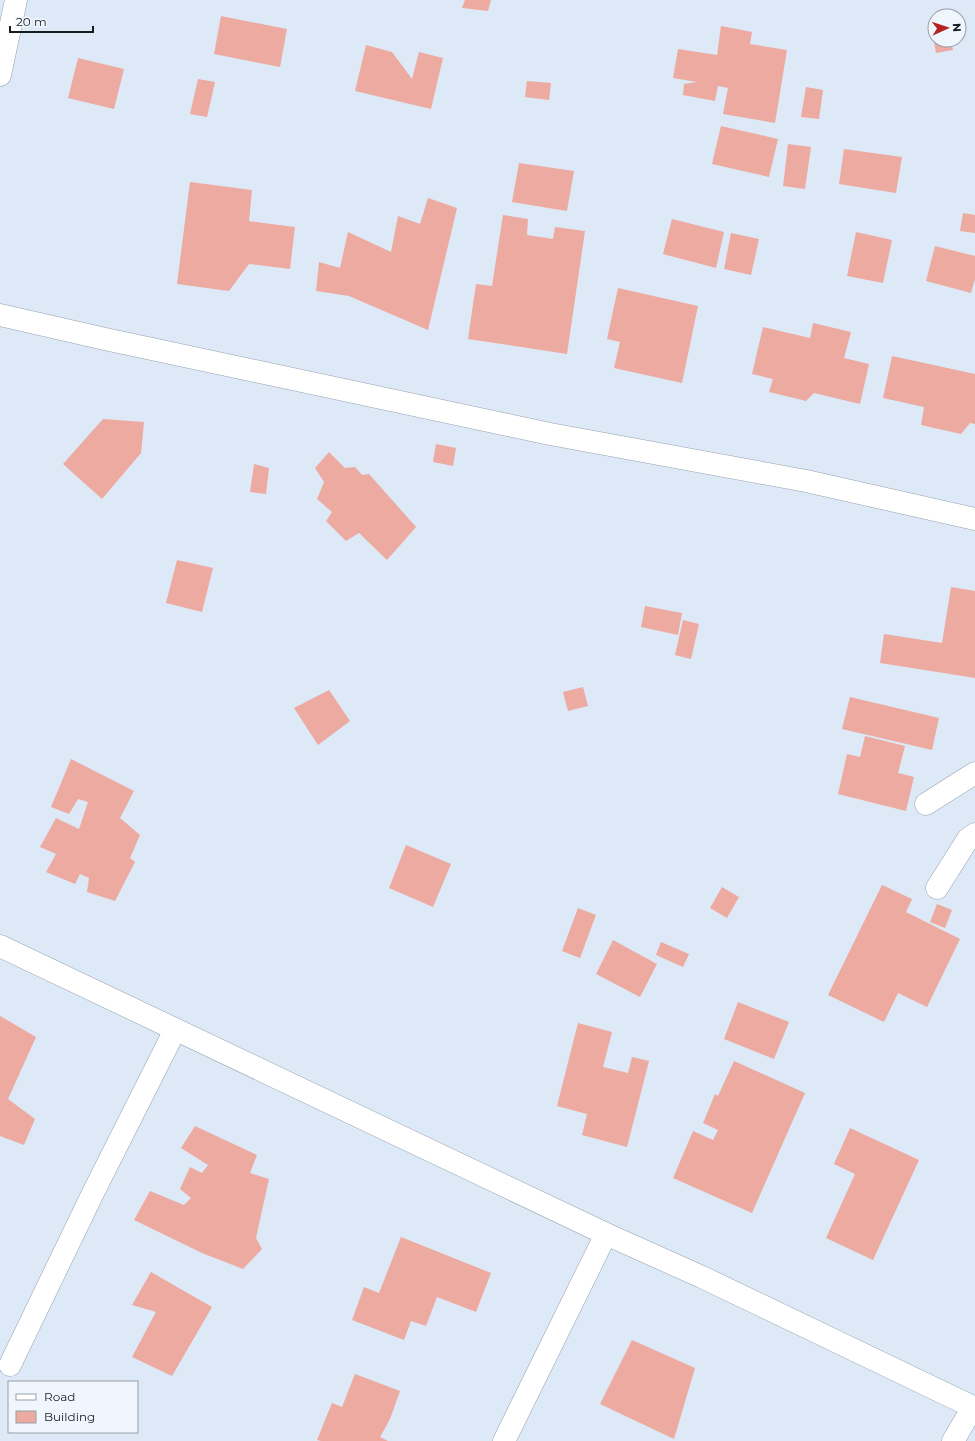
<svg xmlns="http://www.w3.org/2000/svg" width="975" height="1441" viewBox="0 0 975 1441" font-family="Montserrat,sans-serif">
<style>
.building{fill:#edaaa1}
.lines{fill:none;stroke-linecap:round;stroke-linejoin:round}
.minor-casing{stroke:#96a1ae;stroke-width:23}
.minor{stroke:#fff;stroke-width:22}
</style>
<rect width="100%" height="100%" fill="#dde9f6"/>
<g class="building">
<path d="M465 0H491L488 11 462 8Z"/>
<path d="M221 16 287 29 280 67 214 54Z"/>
<path d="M935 24V40H951L953 50 936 53 931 25Z"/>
<path d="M721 26 752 32 750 44 787 50 775 123 723 114 728 88 718 86 715 101 683 95 684 84 697 82 673 78 678 49 717 55Z"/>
<path d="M366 45 392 52 412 79 419 52 443 58 431 109 355 91Z"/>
<path d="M78 58 124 69 114 109 68 98Z"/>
<path d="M198 79 215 82 207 117 190 114Z"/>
<path d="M527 81 551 83 549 100 525 97Z"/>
<path d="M806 87 823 90 819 119 801 117Z"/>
<path d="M721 126 778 139 769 177 712 164Z"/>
<path d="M788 144 811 147 805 189 783 186Z"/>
<path d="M844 149 902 157 896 193 839 184Z"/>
<path d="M519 163 574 171 567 211 512 202Z"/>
<path d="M190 182 252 190 249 221 295 227 290 269 249 264 229 291 177 284Z"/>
<path d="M428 198 457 208 428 330 349 296 316 291 319 262 340 268 348 232 391 252 398 216 420 224Z"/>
<path d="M963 213 975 215V233L960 231Z"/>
<path d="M503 215 528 219 527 235 553 239 555 227 585 231 567 354 468 339 476 284 492 286Z"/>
<path d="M672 219 724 232 716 268 663 254Z"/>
<path d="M856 232 892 240 883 283 847 276Z"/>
<path d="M731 233 759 239 751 275 724 269Z"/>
<path d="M935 246 975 256V279L971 293 926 281Z"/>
<path d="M618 288 698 306 682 383 614 368 620 342 607 339Z"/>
<path d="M813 323 851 332 844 358 869 364 860 404 814 393 806 401 769 392 773 379 752 374 763 327 810 338Z"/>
<path d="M892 356 975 374V424L970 423 961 434 921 425 924 407 883 398Z"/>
<path d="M103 419 144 422 141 453 102 499 63 464Z"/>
<path d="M436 444 456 448 453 466 433 462Z"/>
<path d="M329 452 345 468 355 467 362 475 369 474 416 527 387 560 359 533 346 541 326 521 332 512 317 499 324 482 315 468Z"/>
<path d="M254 464 269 468 266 494 250 492Z"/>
<path d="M177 560 213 568 202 612 166 603Z"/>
<path d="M951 587 975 591V678L880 663 884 634 942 643Z"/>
<path d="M645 606 682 613 678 635 641 627Z"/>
<path d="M683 620 699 624 691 659 675 655Z"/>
<path d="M583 687 588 706 568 711 563 692Z"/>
<path d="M329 690 350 721 318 745 294 708Z"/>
<path d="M850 697 939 718 932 750 842 729Z"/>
<path d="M865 736 905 746 898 773 914 777 906 811 838 794 847 754 860 757Z"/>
<path d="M71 759 134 791 120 818 140 835 130 858 135 862 115 901 87 892 89 878 80 874 75 884 46 872 56 854 40 847 56 818 79 829 88 802 78 799 69 814 51 807Z"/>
<path d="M406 845 451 864 433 907 389 888Z"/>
<path d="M882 885 912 899 906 912 960 939 927 1007 898 993 884 1022 828 995Z"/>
<path d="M722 887 739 897 727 918 710 908Z"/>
<path d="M937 904 952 910 945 928 930 922Z"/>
<path d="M578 908 596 915 580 958 562 951Z"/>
<path d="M613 940 657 964 640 997 596 974Z"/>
<path d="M661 942 689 954 683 967 656 955Z"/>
<path d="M738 1002 789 1022 774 1059 724 1039Z"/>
<path d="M0 1016 36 1037 8 1099 35 1119 24 1145 0 1136Z"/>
<path d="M578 1023 612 1032 603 1067 628 1073 632 1057 649 1061 627 1147 582 1135 587 1114 557 1106Z"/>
<path d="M734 1061 805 1093 752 1213 673 1178 693 1131 713 1140 718 1130 703 1123 715 1094 718 1096Z"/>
<path d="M195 1126 257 1155 250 1173 269 1179 256 1238 262 1249 243 1269 202 1253 134 1220 150 1191 184 1205 191 1198 180 1189 190 1167 202 1173 208 1165 181 1148Z"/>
<path d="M850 1128 919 1160 873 1260 826 1238 855 1174 834 1164Z"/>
<path d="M401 1237 491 1273 476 1312 437 1297 426 1326 411 1321 404 1340 352 1320 364 1287 379 1293Z"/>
<path d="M151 1272 212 1307 172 1376 132 1357 156 1312 132 1305Z"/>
<path d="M632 1340 695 1368 674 1439 600 1404Z"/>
<path d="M355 1374 400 1391 390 1419 380 1437 388 1441H321L317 1440 332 1403 342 1407Z"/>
</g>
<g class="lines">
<defs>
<g id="minor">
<path d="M0 75 16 0"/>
<path d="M0 315 105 339 550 434 806 481 975 519"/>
<path d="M926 804 975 773"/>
<path d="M937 888 968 839 975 834"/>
<path d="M0 946 606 1234 702 1277 975 1408"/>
<path d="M10 1365 92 1195 175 1030"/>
<path d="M504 1441 606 1234"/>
<path d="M953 1441 973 1407"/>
</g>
</defs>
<use href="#minor" class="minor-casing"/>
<use href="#minor" class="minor"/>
</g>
<rect x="8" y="1381" width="130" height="52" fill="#eff6fe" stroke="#999ea5"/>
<rect x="16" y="1394" width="20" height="6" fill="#ffffff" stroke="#999ea5"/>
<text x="44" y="1401" font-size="12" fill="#171b20">Road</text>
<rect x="16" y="1411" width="20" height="12" fill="#edaaa1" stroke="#999ea5"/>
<text x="44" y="1421" font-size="12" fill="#171b20">Building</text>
<g transform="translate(947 28) rotate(87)"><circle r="19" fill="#eff6fe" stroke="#999ea5"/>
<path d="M0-3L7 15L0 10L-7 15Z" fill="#b3231f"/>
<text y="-6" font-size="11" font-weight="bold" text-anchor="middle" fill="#171b20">N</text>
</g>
<path d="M10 26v6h83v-6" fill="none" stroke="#171b20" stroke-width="2"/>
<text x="16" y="26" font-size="12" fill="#171b20" stroke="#eff6fe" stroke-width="3" paint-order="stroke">20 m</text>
</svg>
